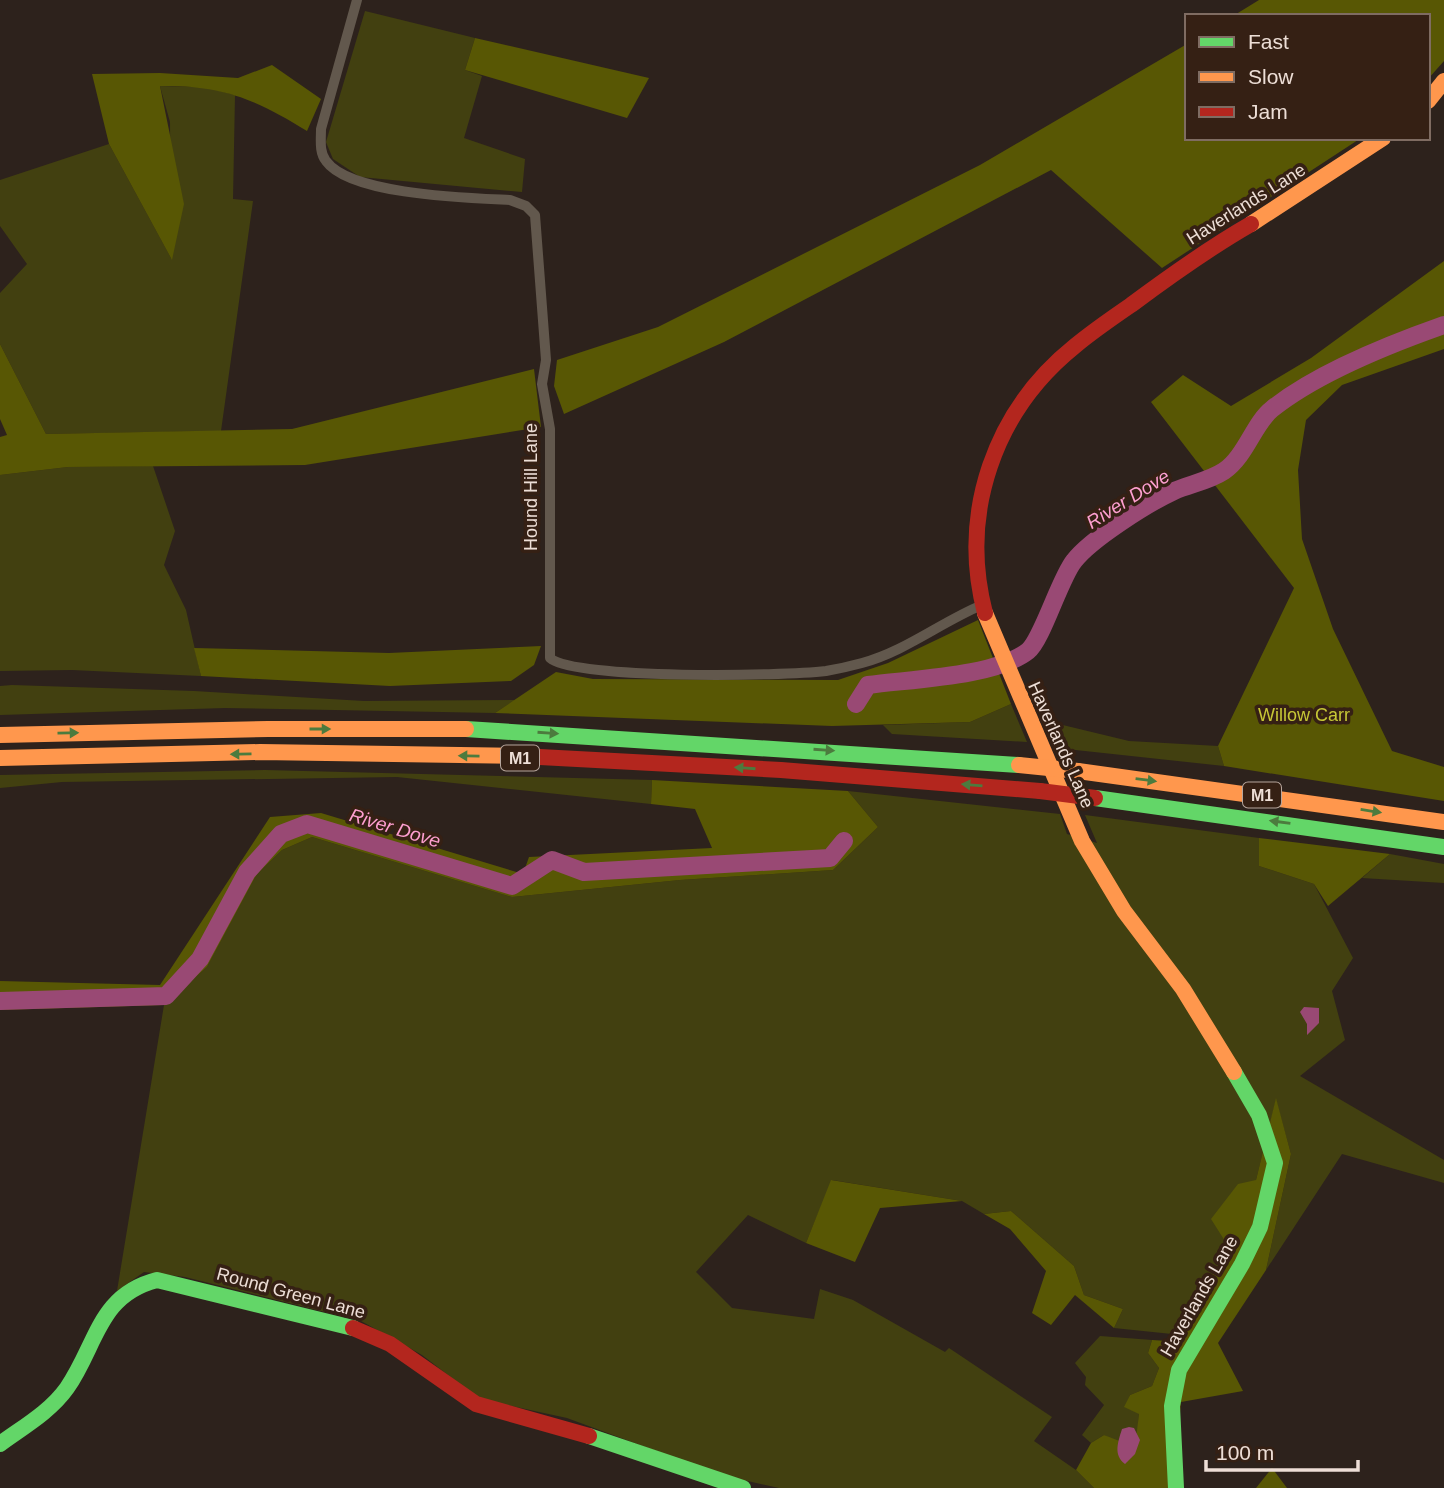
<svg xmlns="http://www.w3.org/2000/svg" width="1444" height="1488" viewBox="0 0 1444 1488" font-family="Arial,sans-serif">
<style>
.green{fill:#424010}
.forest{fill:#585704}
.water{fill:#994974}
.lines{fill:none;stroke-linecap:round;stroke-linejoin:round}
.river{stroke:#994974;stroke-width:18}
.street{stroke:#62584d;stroke-width:10}
.fast{stroke:#63d668;stroke-width:16}
.slow{stroke:#ff974d;stroke-width:16}
.jam{stroke:#b3261e;stroke-width:16}
.slow-bridge{stroke:#ff974d;stroke-width:16}
.jam-bridge{stroke:#b3261e;stroke-width:16}
.oneway{fill:#4c7b3e}
.labels{text-anchor:middle;dominant-baseline:central;stroke-width:7;stroke-linejoin:round;paint-order:stroke}
.shield{fill:#352014;stroke:#b6a59c;stroke-width:2}
.shield-label{font-size:16px;font-weight:bold;fill:#edded6}
.street-label{font-size:18px;fill:#edded6;stroke:#352014}
.park-label{font-size:18px;fill:#c6c736;stroke:#352014}
.water-label{font-size:19px;font-style:italic;fill:#fe9fd0;stroke:#352014}
</style>
<rect width="100%" height="100%" fill="#2d221c"/>
<g class="green">
<path d="M365 11 475 38 465 70 482 76 464 138 525 159 522 192 360 177 333 159 326 142Z"/>
<path d="M160 86 205 87 235 95 233 199 253 201 221 431 46 434 0 344V293L27 264 0 226V180L109 144 171 258 170 122Z"/>
<path d="M153 466 175 531 164 565 186 610 201 676 72 670 0 671V475L68 467Z"/>
<path d="M12 685 194 691 364 701 515 700 495 713 225 708 0 715V686Z"/>
<path d="M1011 704 1027 742 892 734 883 725 970 722Z"/>
<path d="M1042 720 1129 741 1218 746 1224 766 1057 748Z"/>
<path d="M265 770 652 780 651 804 397 777 62 782 0 788V775Z"/>
<path d="M848 791 1060 814 1067 834 1097 843 1085 815 1259 838V866L1314 884 1353 958 1332 991 1345 1040 1300 1076 1444 1160V1183L1342 1154 1266 1270 1291 1154 1276 1100 1256 1180 1230 1249 1172 1334 1114 1328 1123 1309 1084 1295 1074 1266 1011 1211 984 1214 962 1201 832 1180 806 1243 748 1215 696 1272 732 1308 814 1319 820 1289 853 1300 945 1352 949 1348 1052 1417 1034 1441 1076 1470 1094 1488H779L721 1475 567 1418 479 1399 422 1355 361 1321 185 1277 144 1272 117 1291 164 1005 207 967 257 874 282 850 312 837 512 897 680 880 833 870 878 827Z"/>
<path d="M1390 854 1444 864V883L1362 878Z"/>
<path d="M1100 1336 1152 1340 1148 1353 1159 1368 1152 1386 1130 1395 1125 1407 1139 1413 1138 1434 1117 1443 1104 1435 1091 1443 1082 1435 1104 1405 1085 1385 1086 1377 1075 1363Z"/>
</g>
<g class="forest">
<path d="M1259 0H1444V61L1428 79V16H1233Z"/>
<path d="M475 38 649 78 627 118 465 70Z"/>
<path d="M1187 44V138H1361L1162 268 1051 170 724 342 564 414 554 386 557 360 658 327 980 165Z"/>
<path d="M272 65 321 99 307 131C255 99 222 85 160 86L184 204 172 260 109 144 92 74 160 73 238 78Z"/>
<path d="M1444 261V349L1342 385 1306 420 1298 470 1302 539 1333 629 1392 751 1444 767V801L1224 766 1218 746 1294 588 1151 402 1183 375 1231 406 1311 358Z"/>
<path d="M0 344 46 434 292 429 534 369 541 427 305 465 68 467 0 475V437L7 435 0 419Z"/>
<path d="M978 620 1011 704 970 722 832 726 495 713 556 672 593 679 838 680 888 663Z"/>
<path d="M541 646 534 665 511 681 390 686 201 676 194 648 389 653Z"/>
<path d="M652 780 848 791 878 827 833 870 680 880 512 897 312 837 282 850 257 874 207 967 164 1005 0 1010V981L160 985 270 817 321 813 523 874 529 857 712 848 695 809 651 804Z"/>
<path d="M1259 838 1390 854 1328 906 1314 884 1259 866Z"/>
<path d="M1276 1098 1291 1154 1266 1270 1218 1343 1243 1391 1181 1402 1177 1442 1181 1488H1094L1076 1470 1091 1443 1104 1435 1135 1447 1139 1414 1124 1407 1130 1395 1152 1386 1159 1368 1148 1353 1152 1340 1168 1341 1230 1249 1211 1219 1238 1184 1256 1180Z"/>
<path d="M831 1180 962 1201 880 1208 855 1262 806 1243Z"/>
<path d="M1011 1211 1074 1266 1084 1295 1123 1309 1114 1328 1075 1295 1051 1325 1032 1313 1046 1271 1010 1229 984 1214Z"/>
<path d="M1272 1468 1287 1488H1256Z"/>
</g>
<g class="water">
<path d="M1304 1007 1319 1008V1023L1307 1035V1024L1300 1012Z"/>
<path d="M1129 1427 1134 1428 1140 1440 1135 1454 1125 1464C1113 1455 1118 1442 1122 1429Z"/>
</g>
<g class="lines">
<g class="river">
<path d="M856 704 868 685C911 679 995 677 1028 651 1042 640 1060 578 1074 561 1091 539 1148 503 1174 491 1190 484 1209 481 1224 471 1246 456 1254 423 1272 409 1317 373 1390 344 1444 325"/>
<path d="M0 1001 166 996 200 959 247 872 281 834 307 824 512 886 552 860 584 872 830 858 844 841"/>
</g>
<path class="street" d="M357 0 321 129C321 140 319 152 326 161 350 195 469 198 510 200L526 206 535 215 546 360 542 384 550 429V658C576 680 784 676 826 671 838 669 851 666 862 663 906 651 941 622 982 605"/>
<g class="fast">
<path d="M466 729 1019 765"/>
<path d="M1095 798 1444 847"/>
<path d="M589 1436 743 1488"/>
<path d="M0 1444C23 1427 50 1412 67 1388 97 1345 98 1295 157 1280L353 1328"/>
<path d="M1176 1488 1172 1406 1179 1370 1242 1264 1260 1227 1275 1163 1259 1115 1234 1072"/>
</g>
<g class="slow">
<path d="M1428 101 1444 81"/>
<path d="M1251 224 1383 138"/>
<path d="M985 613 1082 841 1124 911 1183 989 1234 1072"/>
<path d="M0 735 268 729H466"/>
<path d="M0 758 260 752 521 756"/>
<path d="M1078 771 1444 822"/>
</g>
<g class="jam">
<path d="M985 613C959 513 994 411 1075 346 1093 331 1112 318 1131 305 1170 276 1209 248 1251 224"/>
<path d="M521 756 781 770 1040 791"/>
<path d="M353 1328 390 1344 476 1404 589 1436"/>
</g>
<path class="slow-bridge" d="M1019 765 1078 771"/>
<path class="jam-bridge" d="M1040 791 1095 798"/>
</g>
<defs><path id="oneway-solid" d="M-6-.8H1V-3.2L6.5 0L1 3.2V.8H-6Z" transform="scale(1.75)"/></defs>
<g class="oneway">
<use href="#oneway-solid" transform="translate(320 729)"/>
<use href="#oneway-solid" transform="translate(68 733) rotate(-1)"/>
<use href="#oneway-solid" transform="translate(548 733) rotate(4)"/>
<use href="#oneway-solid" transform="translate(824 750) rotate(4)"/>
<use href="#oneway-solid" transform="translate(241 754) rotate(179)"/>
<use href="#oneway-solid" transform="translate(469 756) rotate(-179)"/>
<use href="#oneway-solid" transform="translate(745 768) rotate(-176)"/>
<use href="#oneway-solid" transform="translate(1146 780) rotate(7)"/>
<use href="#oneway-solid" transform="translate(972 785) rotate(-175)"/>
<use href="#oneway-solid" transform="translate(1371 811) rotate(9)"/>
<use href="#oneway-solid" transform="translate(1280 822) rotate(-172)"/>
</g>
<g class="labels">
<g class="shield">
<rect x="501" y="745.5" width="38" height="25" rx="5"/>
<rect x="1243" y="782.5" width="38" height="25" rx="5"/>
</g>
<g class="shield-label">
<text x="520" y="758">M1</text>
<text x="1262" y="795">M1</text>
</g>
<g class="street-label">
<text transform="translate(1246 204) rotate(-32)">Haverlands Lane</text>
<text transform="translate(531 487) rotate(-90)">Hound Hill Lane</text>
<text transform="translate(1061 745) rotate(66)">Haverlands Lane</text>
<text transform="translate(291 1293) rotate(15)">Round Green Lane</text>
<text transform="translate(1199 1296) rotate(-60)">Haverlands Lane</text>
</g>
<g class="park-label">
<text x="1304" y="715">Willow Carr</text>
</g>
<g class="water-label">
<text transform="translate(1128 499) rotate(-32)">River Dove</text>
<text transform="translate(395 828) rotate(17)">River Dove</text>
</g>
</g>
<rect x="1185" y="14" width="245" height="126" fill="#352014" stroke="#7f6c62" stroke-width="2"/>
<rect x="1199" y="37" width="35" height="10" fill="#63d668" stroke="#7f6c62" stroke-width="2"/>
<text x="1248" y="49" font-size="21" fill="#edded6">Fast</text>
<rect x="1199" y="72" width="35" height="10" fill="#ff974d" stroke="#7f6c62" stroke-width="2"/>
<text x="1248" y="84" font-size="21" fill="#edded6">Slow</text>
<rect x="1199" y="107" width="35" height="10" fill="#b3261e" stroke="#7f6c62" stroke-width="2"/>
<text x="1248" y="119" font-size="21" fill="#edded6">Jam</text>
<path d="M1206 1460v10h152v-10" fill="none" stroke="#edded6" stroke-width="3.5"/>
<text x="1216" y="1460" font-size="21" fill="#edded6" stroke="#352014" stroke-width="5" paint-order="stroke">100 m</text>
</svg>
